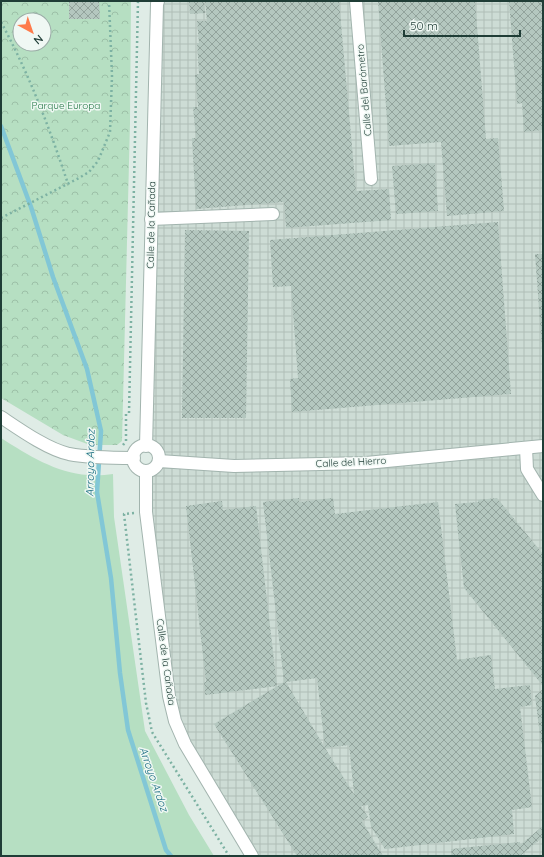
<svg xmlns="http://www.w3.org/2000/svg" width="544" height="857" viewBox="0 0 544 857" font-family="Quicksand,sans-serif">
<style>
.industrial{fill:url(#industrial-grid)}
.green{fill:#b6dfc2}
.park{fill:url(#park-crowns);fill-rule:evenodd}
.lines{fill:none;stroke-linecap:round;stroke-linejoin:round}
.stream{stroke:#82c7d6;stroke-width:4.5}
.building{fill:url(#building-cross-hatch);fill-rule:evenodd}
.minor-casing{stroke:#a2b4ae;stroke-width:14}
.path{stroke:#7db2a3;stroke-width:2.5;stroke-dasharray:2 3;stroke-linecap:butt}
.minor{stroke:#fff;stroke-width:12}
.labels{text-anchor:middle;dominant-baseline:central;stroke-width:3;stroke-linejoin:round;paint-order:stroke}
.street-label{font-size:10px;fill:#1f3d36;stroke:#f0f8f4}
.park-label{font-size:10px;fill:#257847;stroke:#f0f8f4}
.water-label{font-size:11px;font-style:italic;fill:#146a7e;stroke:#f0f8f4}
</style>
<defs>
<pattern id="industrial-grid" width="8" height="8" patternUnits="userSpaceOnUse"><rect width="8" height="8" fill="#cddcd5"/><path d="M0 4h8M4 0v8" fill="none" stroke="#b0beb7"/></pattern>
<pattern id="park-crowns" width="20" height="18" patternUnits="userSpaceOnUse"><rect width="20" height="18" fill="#b6dfc2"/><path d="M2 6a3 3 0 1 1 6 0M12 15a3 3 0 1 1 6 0" fill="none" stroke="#9cc0a7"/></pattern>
<pattern id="building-cross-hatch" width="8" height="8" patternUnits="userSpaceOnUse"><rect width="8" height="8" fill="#b4c7bf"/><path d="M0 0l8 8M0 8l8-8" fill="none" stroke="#92a39c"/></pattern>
</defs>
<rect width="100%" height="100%" fill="#dfece6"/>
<path class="industrial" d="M158 1H543V856H252L175 721 146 512 151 470 155 468 159 461V455L156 450 151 446Z"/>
<path class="green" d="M1 438C28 455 56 473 88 475 97 476 105 475 113 474L114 517 145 731 189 815 214 856H1Z"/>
<path class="park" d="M1 1H131L130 123 122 441 117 445H90L63 435 1 398ZM20 20H44V44H20Z"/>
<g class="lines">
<path class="stream" d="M1 126 31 207 53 277 87 369 101 431 97 492 111 578 120 673 128 730 166 850 171 856"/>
</g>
<g class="building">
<path d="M69 1H99L100 19H69Z"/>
<path d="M189 1H204L205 13 190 14Z"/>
<path d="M205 1H339L356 191 389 189 391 220 286 228 284 202 196 209 192 138H196L193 107H198L195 75 199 74 197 43H199L197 21H207Z"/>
<path d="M378 1H475L486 139 498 138 504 211 447 216 441 142 389 146Z"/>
<path d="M509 1H543V130L524 132 522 103 517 104Z"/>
<path d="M435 163 438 211 396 214 392 166Z"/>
<path d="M498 222 511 394 292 412 290 379 298 378 291 286 273 287 270 240Z"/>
<path d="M185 230 249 231 246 418H182Z"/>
<path d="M535 254H543V349H542Z"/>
<path d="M299 498V502L333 498 335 514 438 502 457 660 491 655 495 689 530 685 532 705 520 707 532 807 512 810 514 834 385 849 371 827 368 805 361 806 368 817 362 821 383 856H297L214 724 284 682 263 502ZM317 678 325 748 286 682ZM349 745 354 794 325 748Z"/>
<path d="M497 498 543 554V686L464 588 455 504 478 502V500Z"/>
<path d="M222 501 223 510 256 506 277 686 205 695 204 682H206L186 506Z"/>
<path d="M543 689V745L541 743 535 696Z"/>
<path d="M543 826V837L520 856H452L451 849 520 842V845Z"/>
</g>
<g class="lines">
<defs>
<g id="minor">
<path d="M356 1 371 179"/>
<path d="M151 219 273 214"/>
<path d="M1 417C19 429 47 449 69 454 90 458 112 458 134 458"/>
<circle cx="146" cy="458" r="13"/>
<path d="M146 446 157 4 158 1"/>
<path d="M526 448 527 469 543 495"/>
<path d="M159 461 234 466 366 463 543 446"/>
<path d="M146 471V512L169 696 175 721 185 744 252 856"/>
</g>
</defs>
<use href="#minor" class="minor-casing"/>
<g class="path">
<path d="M1 22C29 74 50 129 68 184"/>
<path d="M1 218 79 178 89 172 98 161 110 132 112 76 109 1"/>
<path d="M129 413 138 1"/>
<path d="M123 445 126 441V412"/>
<path d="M134 513 124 514 146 703 152 732 229 856"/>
</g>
<use href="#minor" class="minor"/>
</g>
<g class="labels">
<g class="street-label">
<text transform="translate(364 90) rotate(-95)">Calle del Barómetro</text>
<text transform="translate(151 225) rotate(-89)">Calle de la Cañada</text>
<text transform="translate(351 462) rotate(-3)">Calle del Hierro</text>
<text transform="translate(166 662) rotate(82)">Calle de la Cañada</text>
</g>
<g class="park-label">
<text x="66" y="105">Parque Europa</text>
</g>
<g class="water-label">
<text transform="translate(90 463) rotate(-89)">Arroyo Ardoz</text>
<text transform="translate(154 779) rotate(71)">Arroyo Ardoz</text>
</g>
</g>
<rect width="544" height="857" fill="none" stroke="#1f3d36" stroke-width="4"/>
<g transform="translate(32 32) rotate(140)"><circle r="19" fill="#f0f8f4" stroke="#9cada8"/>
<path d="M0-3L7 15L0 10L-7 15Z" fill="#fe7b4b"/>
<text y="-6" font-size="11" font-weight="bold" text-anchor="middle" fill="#1f3d36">N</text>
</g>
<path d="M404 30v6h116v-6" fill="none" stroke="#1f3d36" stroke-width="2"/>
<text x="410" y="30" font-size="12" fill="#1f3d36" stroke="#f0f8f4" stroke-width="3" paint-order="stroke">50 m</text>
</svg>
